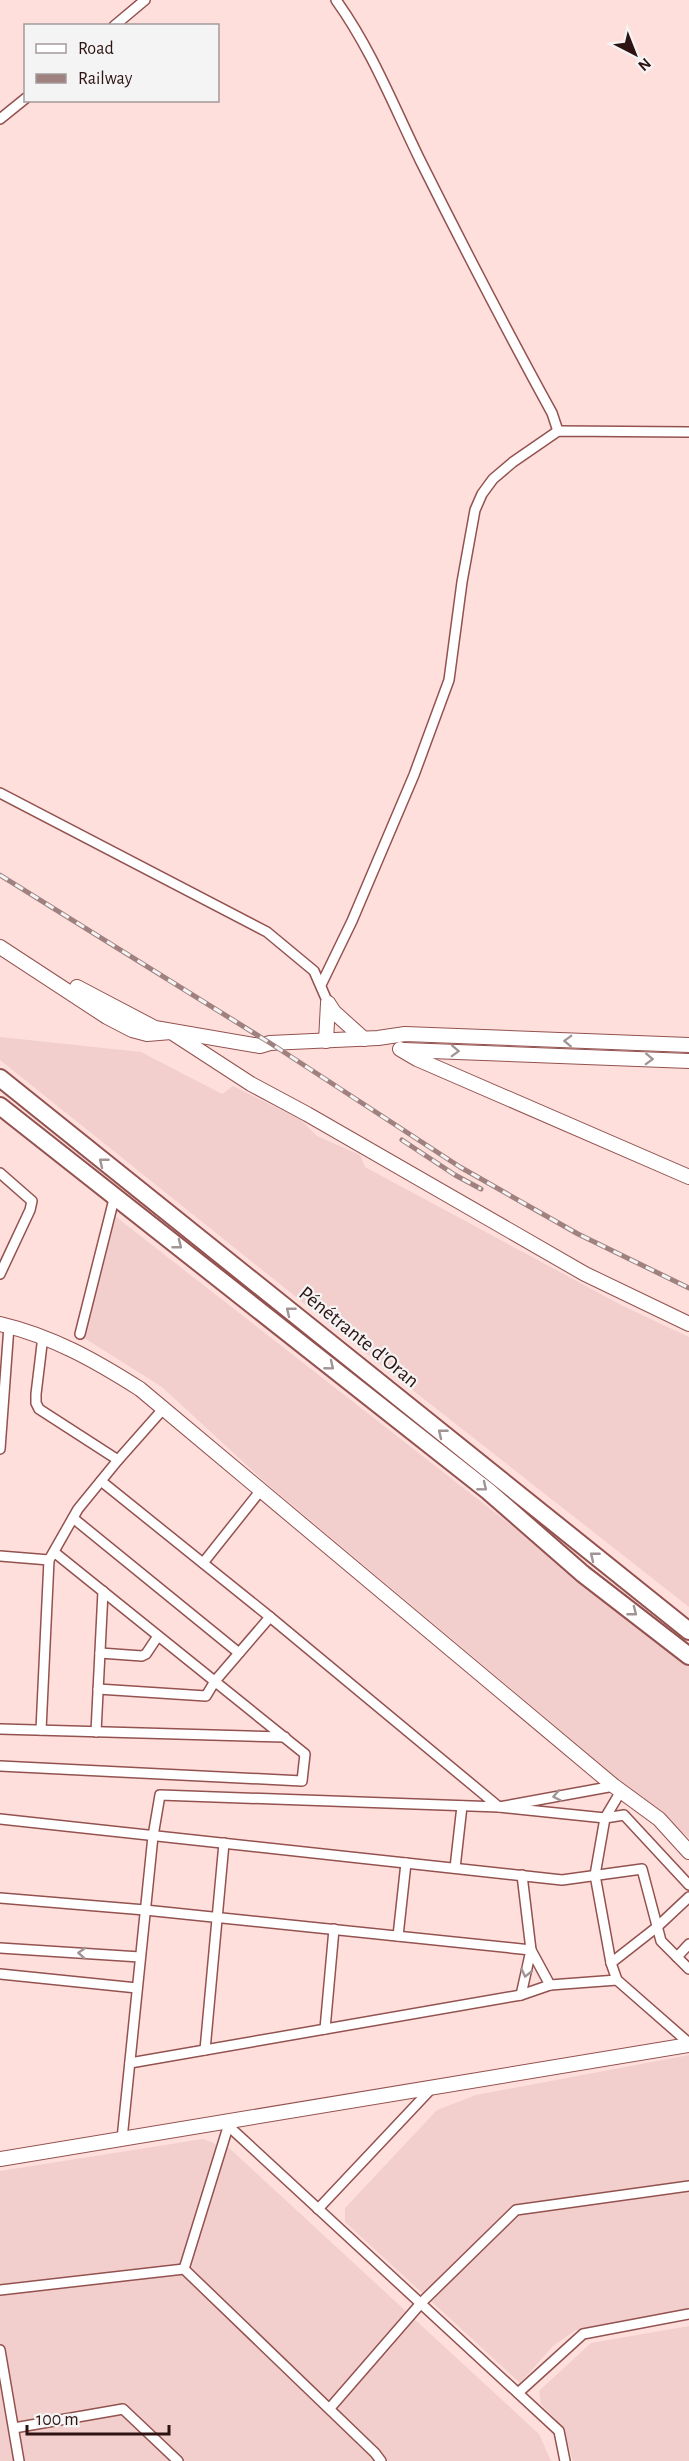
<svg xmlns="http://www.w3.org/2000/svg" width="689" height="2461" viewBox="0 0 689 2461" font-family="'Alegreya Sans',sans-serif">
<style>
.built{fill:#f2cfcc}
.lines{fill:none;stroke-linecap:round;stroke-linejoin:round}
.street-casing{stroke:#93524f;stroke-width:12}
.secondary-casing{stroke:#93524f;stroke-width:16}
.highway-casing{stroke:#93524f;stroke-width:20}
.street{stroke:#fff;stroke-width:9}
.secondary{stroke:#fff;stroke-width:14}
.highway{stroke:#fff;stroke-width:16}
.rail-casing{stroke:#9f8280;stroke-width:5}
.rail{stroke:#f4f4f4;stroke-width:3;stroke-dasharray:9;stroke-linecap:butt}
.oneway{stroke:#a09594}
.labels{text-anchor:middle;dominant-baseline:central;stroke-width:4.5;stroke-linejoin:round;paint-order:stroke}
.street-label{font-size:21px;fill:#2d1312;stroke:#f4f4f4}
</style>
<rect width="100%" height="100%" fill="#fedfdc"/>
<g class="built">
<path d="M0 1037 141 1052 222 1094 233 1086 301 1120 317 1136 360 1155 365 1167 623 1306 689 1337V1607L401 1381 0 1060Z"/>
<path d="M106 1209 689 1664V1838L266 1483 162 1387 81 1336Z"/>
<path d="M689 2055V2309L576 2330 553 2346 520 2383 345 2222V2208L437 2110 476 2095Z"/>
<path d="M203 2139 214 2143 224 2154 228 2147 539 2434 551 2461H0V2171Z"/>
<path d="M689 2326V2461H573L563 2427 541 2404 539 2391 591 2343Z"/>
</g>
<g class="lines">
<defs>
<g id="street">
<path d="M336 0C372 50 394 107 421 162 463 246 507 331 552 413L558 431"/>
<path d="M114 26 145 0"/>
<path d="M0 119 26 98"/>
<path d="M0 793 267 932 314 971 328 1003"/>
<path d="M321 985 352 921 414 775 449 680 462 582 475 510 482 494 493 479 513 462 558 431 689 432"/>
<path d="M0 1173 32 1201 30 1210 0 1274"/>
<path d="M80 1334 115 1195"/>
<path d="M43 1336 36 1394V1403L39 1409 118 1460"/>
<path d="M0 1449 9 1326"/>
<path d="M101 1481 270 1617 499 1807 160 1795 153 1836 122 2139"/>
<path d="M73 1518 239 1653"/>
<path d="M0 1556 49 1560 78 1509 118 1460 164 1408"/>
<path d="M203 1563 261 1490"/>
<path d="M100 1653 142 1656 146 1654 158 1636"/>
<path d="M98 1689 206 1696 215 1681 270 1617"/>
<path d="M0 1729 285 1737"/>
<path d="M41 1730 49 1560"/>
<path d="M96 1732 103 1591"/>
<path d="M0 1766 302 1781 305 1754 54 1552"/>
<path d="M614 1786 499 1807 605 1818 624 1815 689 1885"/>
<path d="M0 1819 562 1880 642 1869 661 1941 689 1969"/>
<path d="M455 1868 462 1806"/>
<path d="M0 1898 145 1910 531 1950 522 1875"/>
<path d="M398 1936 406 1863"/>
<path d="M0 1948 140 1957"/>
<path d="M677 1957 689 1944"/>
<path d="M611 1963 657 1927 689 1897"/>
<path d="M0 1974 137 1988"/>
<path d="M617 1980 611 1963 595 1875 605 1818 621 1791"/>
<path d="M521 1995 531 1950 550 1985"/>
<path d="M325 2029 334 1929"/>
<path d="M205 2050 224 1843"/>
<path d="M130 2063 521 1995 550 1985 617 1980 689 2043"/>
<path d="M223 2121 559 2431 565 2461"/>
<path d="M318 2209 432 2088"/>
<path d="M184 2269 228 2127"/>
<path d="M0 2290 184 2269 375 2453 381 2461"/>
<path d="M0 2350 19 2461"/>
<path d="M518 2393 583 2334 689 2314"/>
<path d="M330 2408 422 2302 516 2210 689 2186"/>
<path d="M14 2428 123 2409 178 2461"/>
</g>
<g id="secondary">
<path d="M0 947 107 1017 132 1030 147 1034 171 1032 251 1084 307 1114 585 1274 689 1324"/>
<path d="M77 987 155 1028 260 1046 270 1043 378 1038 405 1034 689 1045"/>
<path d="M328 1003 334 1012 364 1039"/>
<path d="M326 1041 328 1003"/>
<path d="M400 1049 417 1059 689 1177"/>
<path d="M404 1050 689 1061"/>
<path d="M0 1324C52 1336 96 1361 140 1389L614 1786 659 1819 689 1852"/>
<path d="M0 2159 689 2045"/>
</g>
<g id="highway">
<path d="M0 1078 689 1631"/>
<path d="M0 1106 488 1491 583 1574 689 1656"/>
</g>
</defs>
<use href="#street" class="street-casing"/>
<use href="#secondary" class="secondary-casing"/>
<use href="#highway" class="highway-casing"/>
<use href="#street" class="street"/>
<use href="#secondary" class="secondary"/>
<use href="#highway" class="highway"/>
<defs>
<g id="rail">
<path d="M0 875 270 1043 460 1167 578 1234 689 1288"/>
<path d="M402 1140 455 1175 481 1189"/>
</g>
</defs>
<use href="#rail" class="rail-casing"/>
<use href="#rail" class="rail"/>
</g>
<defs><path id="oneway-chevron" d="M-2-3.5L2.5 0L-2 3.5" fill="none" stroke-width="1.6" stroke-linecap="round" stroke-linejoin="round" transform="scale(1.5)"/></defs>
<g class="oneway">
<use href="#oneway-chevron" transform="translate(568 1041) rotate(-178)"/>
<use href="#oneway-chevron" transform="translate(455 1051) rotate(2)"/>
<use href="#oneway-chevron" transform="translate(649 1059) rotate(2)"/>
<use href="#oneway-chevron" transform="translate(103 1162) rotate(-141)"/>
<use href="#oneway-chevron" transform="translate(178 1245) rotate(38)"/>
<use href="#oneway-chevron" transform="translate(290 1311) rotate(-141)"/>
<use href="#oneway-chevron" transform="translate(330 1366) rotate(39)"/>
<use href="#oneway-chevron" transform="translate(442 1433) rotate(-141)"/>
<use href="#oneway-chevron" transform="translate(483 1487) rotate(39)"/>
<use href="#oneway-chevron" transform="translate(594 1556) rotate(-141)"/>
<use href="#oneway-chevron" transform="translate(633 1612) rotate(38)"/>
<use href="#oneway-chevron" transform="translate(557 1796) rotate(169)"/>
<use href="#oneway-chevron" transform="translate(82 1953) rotate(-176)"/>
<use href="#oneway-chevron" transform="translate(526 1973) rotate(103)"/>
</g>
<g class="labels">
<g class="street-label">
<text transform="translate(359 1337) rotate(39)">Pénétrante d'Oran</text>
</g>
</g>
<rect x="24" y="24" width="195" height="78" fill="#f4f4f4" stroke="#a49a9a" stroke-width="1.5"/>
<rect x="36" y="44" width="30" height="9" fill="#ffffff" stroke="#a49a9a" stroke-width="1.5"/>
<text x="78" y="54" font-size="18" fill="#2d1312">Road</text>
<rect x="36" y="74" width="30" height="9" fill="#9f8280" stroke="#a49a9a" stroke-width="1.5"/>
<text x="78" y="84" font-size="18" fill="#2d1312">Railway</text>
<g transform="translate(635 54) rotate(138)" stroke="#f4f4f4" stroke-width="4.5" paint-order="stroke">
<path d="M0-4.5L10 22L0 15L-10 22Z" fill="#2d1312"/>
<text y="-9" font-size="16" font-weight="bold" text-anchor="middle" fill="#2d1312">N</text>
</g>
<path d="M27 2425v9h142v-9" fill="none" stroke="#2d1312" stroke-width="3"/>
<text x="36" y="2425" font-size="18" fill="#2d1312" stroke="#f4f4f4" stroke-width="4.5" paint-order="stroke">100 m</text>
</svg>
